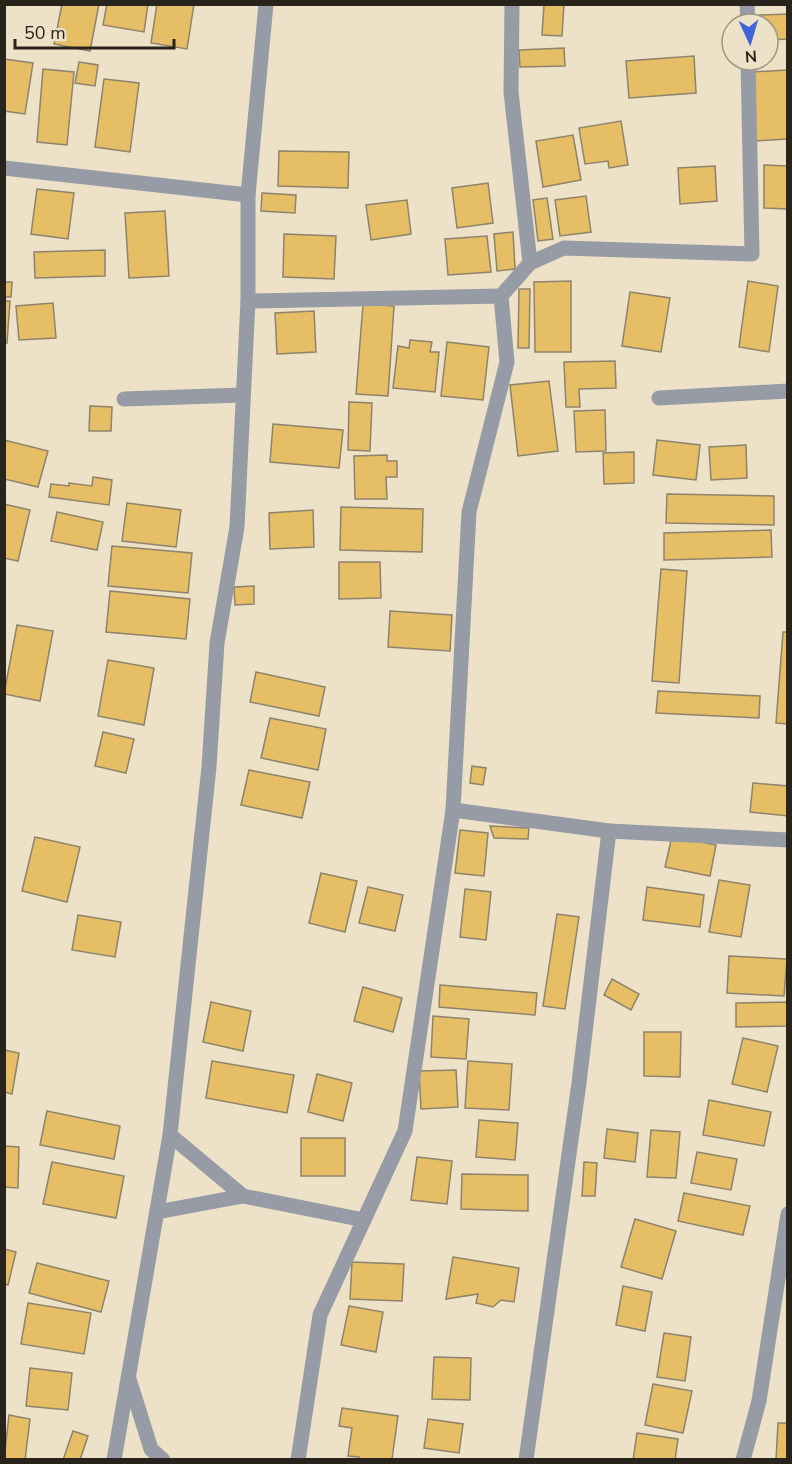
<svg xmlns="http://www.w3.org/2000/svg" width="792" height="1464" viewBox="0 0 792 1464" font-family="'Nunito Sans',sans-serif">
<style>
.building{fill:#e5be66;stroke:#8e836b;stroke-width:1.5}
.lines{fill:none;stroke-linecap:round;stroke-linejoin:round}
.minor{stroke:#969ba6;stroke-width:15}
</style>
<rect width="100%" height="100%" fill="#ede1c7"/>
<g class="building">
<path d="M62 4H99L90 51 54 44Z"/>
<path d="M107 4H148L144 32 103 25Z"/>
<path d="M157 4H194L187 49 151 43Z"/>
<path d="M544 4H564L562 36 542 35Z"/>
<path d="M788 14V39L768 40V24H761L760 15Z"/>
<path d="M564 48 565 66 520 67 519 50Z"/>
<path d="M694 56 696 93 629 98 626 61Z"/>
<path d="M4 59 33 63 25 114 4 111Z"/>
<path d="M79 62 98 65 95 86 75 83Z"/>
<path d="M43 69 74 72 67 145 37 142Z"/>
<path d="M787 70 788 139 754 141 751 72Z"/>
<path d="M104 79 139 83 130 152 95 147Z"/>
<path d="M621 121 628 165 609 168 608 161 585 164 579 128Z"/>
<path d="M573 135 581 180 543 187 536 141Z"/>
<path d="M279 151 349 152 348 188 278 186Z"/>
<path d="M764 165 788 166V209L764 208Z"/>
<path d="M715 166 717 201 680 204 678 168Z"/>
<path d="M488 183 493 223 457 228 452 188Z"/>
<path d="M37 189 74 193 68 239 31 234Z"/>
<path d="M262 193 296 195 295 213 261 211Z"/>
<path d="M586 196 591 232 560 236 555 200Z"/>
<path d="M547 198 553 239 538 241 533 200Z"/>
<path d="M407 200 411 234 371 240 366 205Z"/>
<path d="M165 211 169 276 129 278 125 213Z"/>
<path d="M513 232 515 269 497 271 494 234Z"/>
<path d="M284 234 336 236 334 279 283 277Z"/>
<path d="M487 236 491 272 448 275 445 239Z"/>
<path d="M105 250V276L35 278 34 252Z"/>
<path d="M571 281V352H535L534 282Z"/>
<path d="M748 281 778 286 769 352 739 347Z"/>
<path d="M4 282H12L11 297H4Z"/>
<path d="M519 289H530L529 348H518Z"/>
<path d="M630 292 670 298 661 352 622 346Z"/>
<path d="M4 301H10L7 343H4Z"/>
<path d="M53 303 56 338 19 340 16 306Z"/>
<path d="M363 304 394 306 388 396 356 394Z"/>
<path d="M314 311 316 352 277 354 275 313Z"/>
<path d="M410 340 432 342 430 352H439L435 392 393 388 398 346 409 348Z"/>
<path d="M447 342 489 347 483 400 441 396Z"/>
<path d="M615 361 616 388 579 389 580 407H566L564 362Z"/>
<path d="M549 381 558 451 518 456 510 385Z"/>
<path d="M349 402 372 403 370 451 348 450Z"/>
<path d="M90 406 112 407 111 431H89Z"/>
<path d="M605 410 606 451 576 452 574 411Z"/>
<path d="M273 424 343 430 339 468 270 462Z"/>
<path d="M4 440 48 451 38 487 4 479Z"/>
<path d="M657 440 700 445 696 480 653 475Z"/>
<path d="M746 445 747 478 711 480 709 447Z"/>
<path d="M634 452V483L604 484 603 453Z"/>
<path d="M387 455V461H397V477H386L387 499H355L354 456Z"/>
<path d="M93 477 112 480 109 505 49 497 51 484 69 486V483L92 486Z"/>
<path d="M667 494 774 496V525L666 523Z"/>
<path d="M127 503 181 510 176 547 122 541Z"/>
<path d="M4 504 30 510 18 561 4 558Z"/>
<path d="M341 507 423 509 422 552 340 550Z"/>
<path d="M313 510 314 547 270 549 269 513Z"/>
<path d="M57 512 103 522 97 550 51 541Z"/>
<path d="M771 530 772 557 664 560V533Z"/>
<path d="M112 546 192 553 188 593 108 586Z"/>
<path d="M339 562H380L381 598 339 599Z"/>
<path d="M661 569 687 571 679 683 652 681Z"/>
<path d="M254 586V604L235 605 234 587Z"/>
<path d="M110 591 190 599 186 639 106 632Z"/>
<path d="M390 611 452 615 450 651 388 647Z"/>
<path d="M17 625 53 631 40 701 4 694Z"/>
<path d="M783 632H788V724L776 723Z"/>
<path d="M108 660 154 668 144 725 98 716Z"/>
<path d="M256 672 325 687 319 716 250 702Z"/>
<path d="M658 691 760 696 759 718 656 713Z"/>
<path d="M270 718 326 729 318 770 261 758Z"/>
<path d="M103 732 134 739 126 773 95 766Z"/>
<path d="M472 766 486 768 483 785 470 783Z"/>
<path d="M249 770 310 782 302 818 241 805Z"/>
<path d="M753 783 788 786V816L750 812Z"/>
<path d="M490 826 529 828 528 839 494 838Z"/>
<path d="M460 830 488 833 484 876 455 873Z"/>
<path d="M672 836 716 845 710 876 665 867Z"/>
<path d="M35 837 80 847 67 902 22 891Z"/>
<path d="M321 873 357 881 345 932 309 923Z"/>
<path d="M719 880 750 885 741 937 709 932Z"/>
<path d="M368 887 403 895 395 931 359 923Z"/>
<path d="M647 887 704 895 700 927 643 920Z"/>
<path d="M465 889 491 892 486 940 460 937Z"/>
<path d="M557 914 579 917 565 1009 543 1006Z"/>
<path d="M78 915 121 922 115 957 72 950Z"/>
<path d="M729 956 787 959 784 996 727 993Z"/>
<path d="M612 979 639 994 631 1010 604 995Z"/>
<path d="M440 985 537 993 535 1015 439 1007Z"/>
<path d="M363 987 402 998 393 1032 354 1021Z"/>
<path d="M211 1002 251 1011 243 1051 203 1042Z"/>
<path d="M788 1002V1026L736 1027V1003Z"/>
<path d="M433 1016 469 1019 466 1059 431 1057Z"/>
<path d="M644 1032H681L680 1077 644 1076Z"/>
<path d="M743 1038 778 1046 767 1092 732 1084Z"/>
<path d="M4 1050 19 1053 12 1094 4 1092Z"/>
<path d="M212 1061 294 1075 287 1113 206 1098Z"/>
<path d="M468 1061 512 1064 509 1110 465 1108Z"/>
<path d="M456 1070 458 1107 421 1109 419 1071Z"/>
<path d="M317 1074 352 1083 343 1121 308 1112Z"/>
<path d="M709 1100 771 1112 764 1146 703 1135Z"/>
<path d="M47 1111 120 1126 114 1159 40 1145Z"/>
<path d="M479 1120 518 1123 515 1160 476 1157Z"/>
<path d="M607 1129 638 1133 635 1162 604 1158Z"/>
<path d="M651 1130 680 1132 676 1178 647 1177Z"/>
<rect x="301" y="1138" width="44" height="38"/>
<path d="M4 1146 19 1147 18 1188 4 1187Z"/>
<path d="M697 1152 737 1159 731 1190 691 1183Z"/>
<path d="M417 1157 452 1161 447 1204 411 1200Z"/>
<path d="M52 1162 124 1176 116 1218 43 1204Z"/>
<path d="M584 1162 597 1163 595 1196H582Z"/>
<path d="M462 1174 528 1175V1211L461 1209Z"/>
<path d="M684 1193 750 1206 743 1235 678 1221Z"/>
<path d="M635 1219 676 1231 662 1279 621 1267Z"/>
<path d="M4 1249 16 1252 8 1285 4 1284Z"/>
<path d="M453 1257 519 1268 514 1302 501 1300 493 1307 476 1303 478 1294 446 1299Z"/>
<path d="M352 1262 404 1264 402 1301 350 1299Z"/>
<path d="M37 1263 109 1281 101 1312 29 1293Z"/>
<path d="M623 1286 652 1292 645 1331 616 1325Z"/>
<path d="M28 1303 91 1313 84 1354 21 1344Z"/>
<path d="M349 1306 383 1312 376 1352 341 1345Z"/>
<path d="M664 1333 691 1337 685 1381 657 1377Z"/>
<path d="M434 1357 471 1358 470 1400 432 1399Z"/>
<path d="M30 1368 72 1373 68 1410 26 1406Z"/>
<path d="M653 1384 692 1391 683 1433 645 1425Z"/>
<path d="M342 1408 398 1416 392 1459 358 1460 359 1457 348 1456 352 1428 339 1426Z"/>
<path d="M9 1415 30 1419 25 1460H4Z"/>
<path d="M428 1419 463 1424 459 1453 424 1448Z"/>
<path d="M778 1423H788V1460H776Z"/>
<path d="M73 1431 88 1436 80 1460H63Z"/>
<path d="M637 1433 678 1439 675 1460H633Z"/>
</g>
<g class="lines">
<g class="minor">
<path d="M512 4 511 92 530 263"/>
<path d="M747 4 748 24"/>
<path d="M4 168 248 195"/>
<path d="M248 301 501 296"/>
<path d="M659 398 788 391"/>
<path d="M124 399 243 395"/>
<path d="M453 810 609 831"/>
<path d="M170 1135 243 1196 364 1220"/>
<path d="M157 1212 243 1196"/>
<path d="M129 1379 151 1449 163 1460"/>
<path d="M114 1460 170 1135 209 767 217 643 237 527 248 301V195L266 4"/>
<path d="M298 1460 320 1315 405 1131 453 810 469 512 507 362 501 296 530 263 564 248 752 254 748 60"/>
<path d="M526 1460 579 1083 609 831 788 840"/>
<path d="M743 1460 759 1401 788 1214"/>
</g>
</g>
<rect width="792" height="1464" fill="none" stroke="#29241b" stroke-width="12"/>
<g transform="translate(750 42) rotate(176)"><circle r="28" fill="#ede1c7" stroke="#9f9582" stroke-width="1.5"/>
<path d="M0-4.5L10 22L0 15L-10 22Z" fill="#3f66d7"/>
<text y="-9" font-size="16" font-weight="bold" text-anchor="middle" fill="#29241b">N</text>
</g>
<path d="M15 39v9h159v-9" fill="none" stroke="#29241b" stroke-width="3"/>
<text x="24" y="39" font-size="18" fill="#29241b" stroke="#ede1c7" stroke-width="4.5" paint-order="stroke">50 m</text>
</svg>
